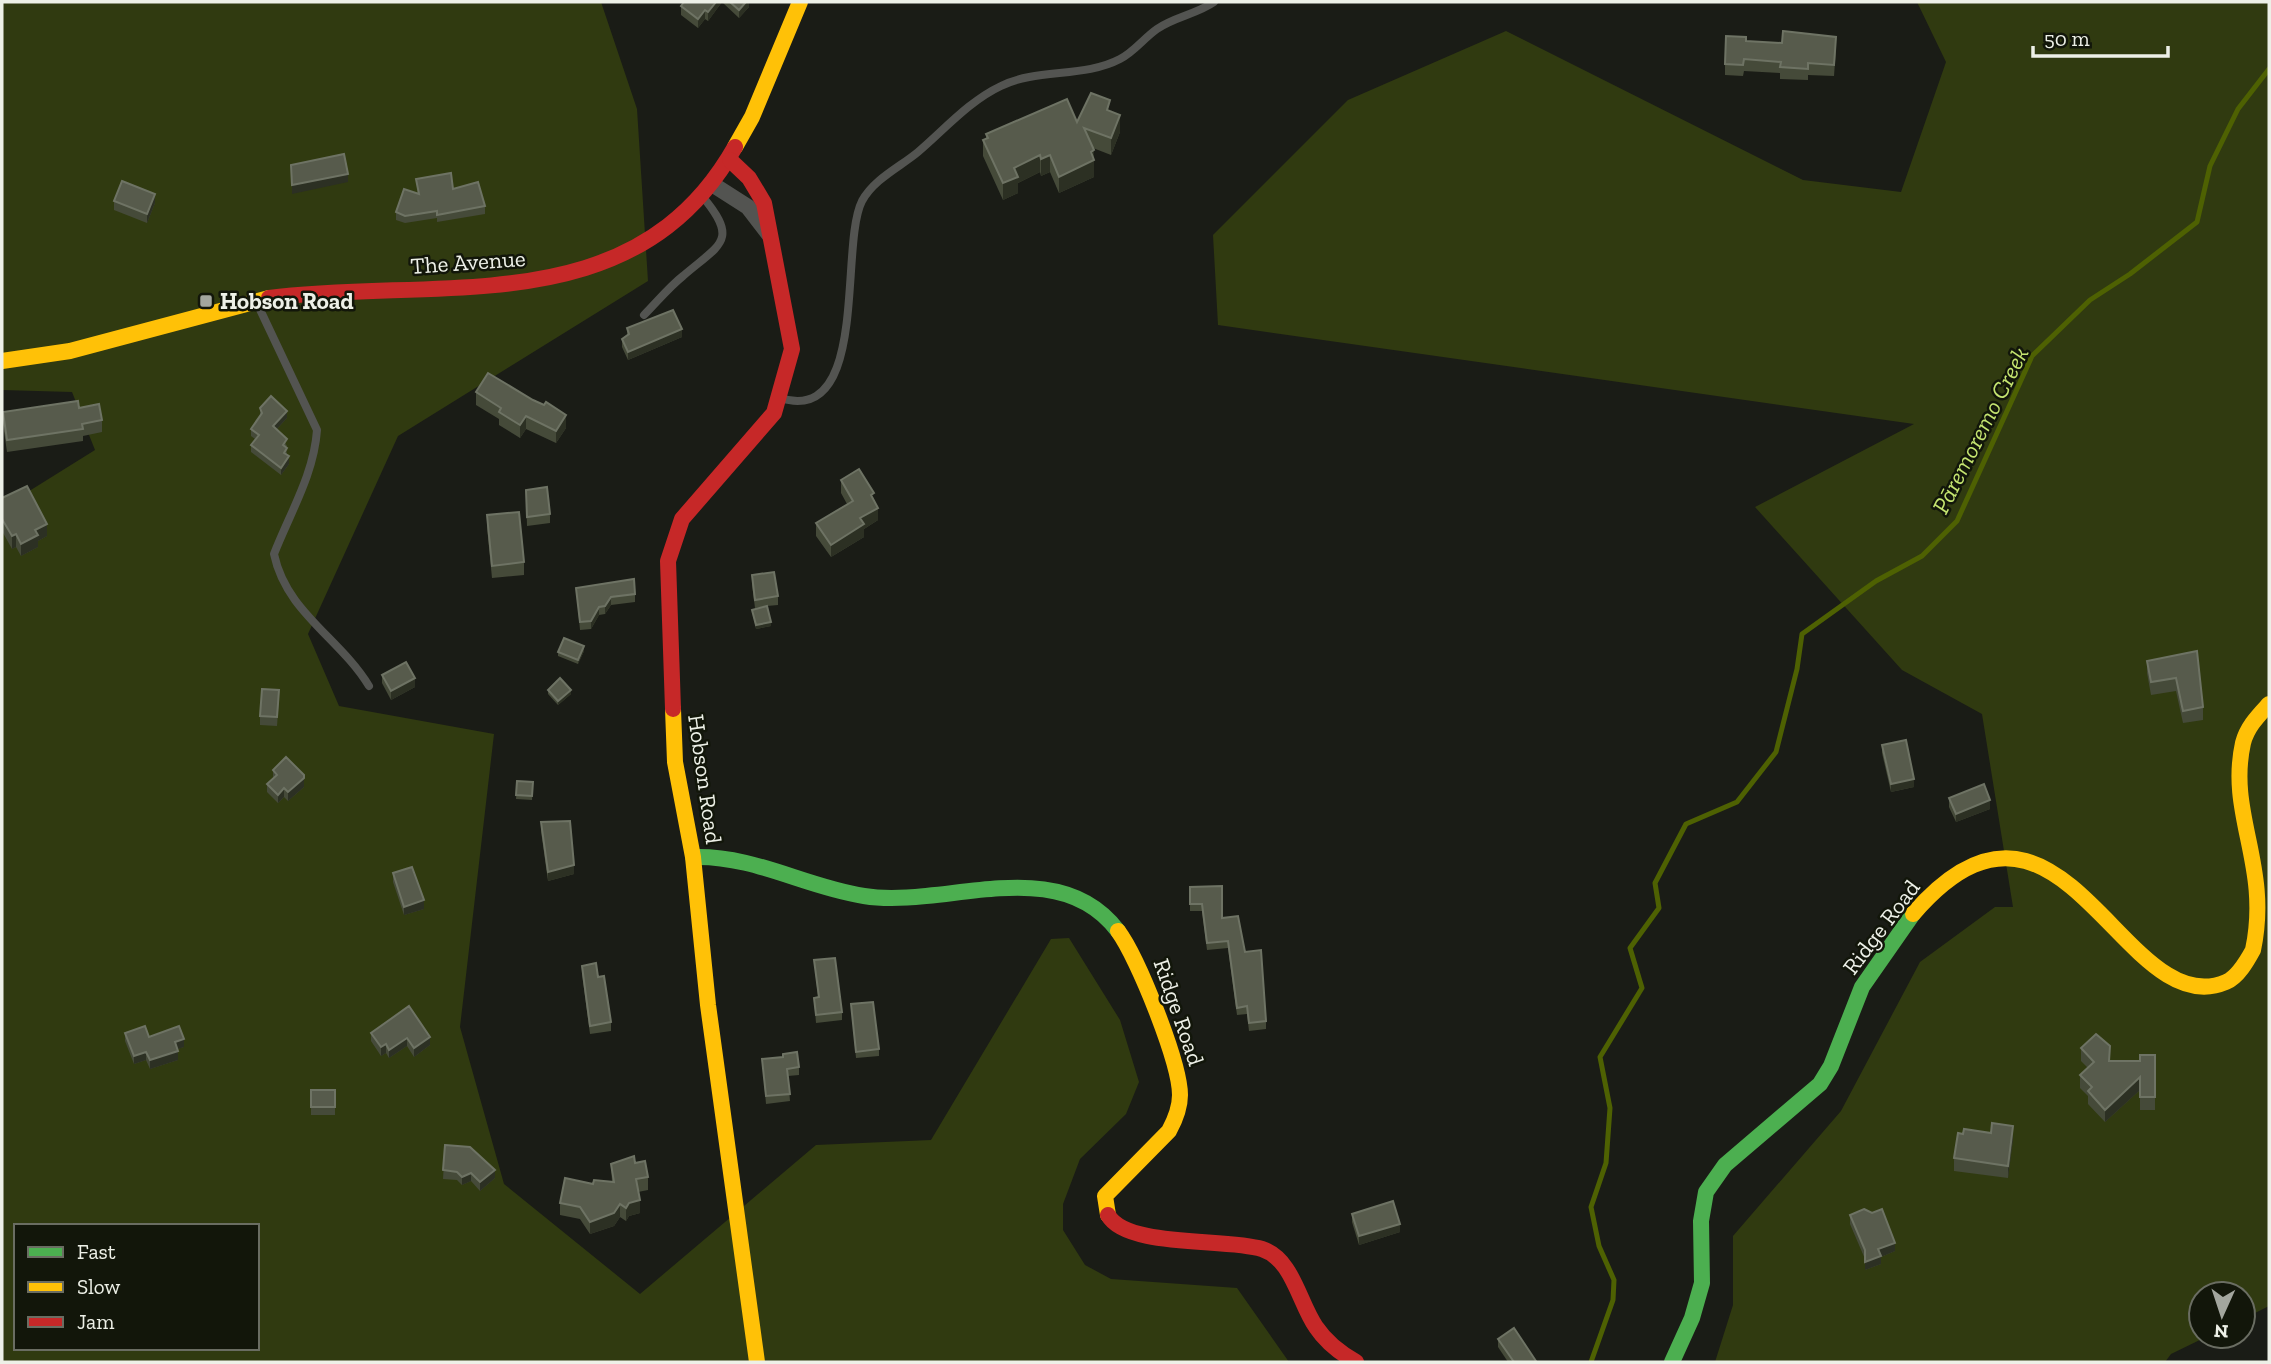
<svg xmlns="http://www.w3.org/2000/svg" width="2271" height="1364" viewBox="0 0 2271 1364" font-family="'Zilla Slab',serif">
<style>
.green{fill:#303a10;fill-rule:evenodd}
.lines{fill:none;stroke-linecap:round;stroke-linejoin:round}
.stream{stroke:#4e6102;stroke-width:5}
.lane{stroke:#535451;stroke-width:8}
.street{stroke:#535451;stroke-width:16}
.fast{stroke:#4caf50;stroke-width:16}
.slow{stroke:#ffc107;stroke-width:16}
.jam{stroke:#c62828;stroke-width:16}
.wall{fill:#454a39}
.shaded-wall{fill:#2c3023}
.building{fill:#575b4c;stroke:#6e7364;stroke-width:2}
.poi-dot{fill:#a3a69e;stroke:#12160a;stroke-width:2.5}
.labels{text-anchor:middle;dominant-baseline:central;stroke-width:5;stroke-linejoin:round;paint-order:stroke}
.street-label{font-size:23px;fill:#edf0e7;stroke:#12160a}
.poi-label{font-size:23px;font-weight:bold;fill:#edf0e7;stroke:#12160a;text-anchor:start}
.water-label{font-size:24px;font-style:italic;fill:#c5e570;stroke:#12160a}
</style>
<rect width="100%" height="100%" fill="#1a1c16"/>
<g class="green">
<path d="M2 2H601L637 109 648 281 398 436 308 634 339 706 494 734 460 1027 504 1184 640 1294 816 1145 931 1140 1051 939 1069 938 1120 1020 1139 1082 1126 1114 1080 1159 1063 1204V1230L1085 1265 1111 1279 1237 1288 1289 1362H2V508L95 450 72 392 2 390ZM16 1226H257V1348H16Z"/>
<path d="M1917 2H2269V1306L2243 1319V1294H2201V1336H2208L2171 1354 2165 1362H1715L1733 1305V1236L1841 1111 1920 962 1995 907H2013L1982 714 1902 670 1755 507 1914 424 1218 325 1213 235 1348 100 1506 31 1803 180 1901 192 1946 62Z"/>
</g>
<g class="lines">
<path class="stream" d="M1591 1362 1613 1300 1614 1280 1599 1246 1591 1207 1606 1163 1610 1108 1600 1057 1642 988 1630 948 1659 908 1655 883 1686 824 1737 802 1776 752 1797 669 1802 634 1876 581 1922 556 1957 521 2032 356 2090 300 2130 274 2197 222 2210 166 2238 109 2269 69"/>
<g class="lane">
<path d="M256 301 317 430C314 474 290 513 274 554 286 612 340 638 369 686"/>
<path d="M644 315C657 302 669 287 683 276 720 244 740 241 702 196"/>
<path d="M780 398C870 426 839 246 862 201 874 179 900 167 918 152 944 130 969 101 1001 86 1037 68 1084 78 1120 59 1134 52 1144 38 1157 29 1174 17 1197 14 1214 2"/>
</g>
<path class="street" d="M712 184 748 207 768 233"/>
<g class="fast">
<path d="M693 857C754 855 805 887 864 896 944 909 1058 851 1118 931"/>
<path d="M1672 1362 1692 1318 1702 1283 1701 1221 1706 1192 1725 1165 1820 1084 1831 1066 1862 987 1913 914"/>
</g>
<g class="slow">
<path d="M735 147 752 117 800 2"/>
<path d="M2 361 70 351 269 298"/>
<path d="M673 709 675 762 693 857 708 1005 757 1362"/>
<path d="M1913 914C2061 742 2123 1026 2226 982 2238 977 2247 961 2253 950 2271 865 2227 815 2243 743 2247 727 2258 716 2269 704"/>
<path d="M1108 1215 1105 1196 1169 1131C1175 1120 1180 1108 1180 1095 1180 1063 1138 958 1118 931"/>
</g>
<g class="jam">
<path d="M269 298C438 276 634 325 735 147"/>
<path d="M673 709 668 561 682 519 774 413 792 349 764 203 749 178 730 160"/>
<path d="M1108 1215C1126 1248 1226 1238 1262 1249 1293 1259 1299 1303 1316 1327 1326 1342 1340 1353 1356 1362"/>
</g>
</g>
<g class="wall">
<path d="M684 2H749V7L739 18 722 2 708 21 705 19 698 28 681 15V6Z"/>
<path d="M1746 41 1836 48 1834 76 1808 75V80L1780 79V73L1744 71 1743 76 1725 75V64Z"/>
<path d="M1110 111 1120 132 1111 155 1093 148 1094 177 1059 193 1050 172 1041 176 1040 172 1018 183V193L1003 200 983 156V140L986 139V134L1077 122Z"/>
<path d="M416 179 453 189 485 206V214L437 222V218L405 223 396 220V212L418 193Z"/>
<path d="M114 201 155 203 147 223 114 210Z"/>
<path d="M627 328 682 337 628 360 622 347V339L627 335Z"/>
<path d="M476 392 566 428 556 443 526 429 520 438 499 425V419L476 405Z"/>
<path d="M79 408 102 420V432L83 436V441L7 452 3 424V412Z"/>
<path d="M260 408 287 418 277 429 287 446 286 447 287 455 289 464 281 475 251 452V445L255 439 251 436V429L260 416Z"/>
<path d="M841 480 874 501 878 520 864 529V537L831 557 816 536V523L847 504 841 493Z"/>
<path d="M526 490 550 514V523L527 526Z"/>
<path d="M2 498 47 536 38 541V547L21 556 16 547 12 549 2 531Z"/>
<path d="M487 515 524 562V575L492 578 487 527Z"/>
<path d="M752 575 778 596V605L767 606 771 626 756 629 752 610 763 607 755 608 752 584Z"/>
<path d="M576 588 635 594V602L611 605 605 614 599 615 591 629 580 630Z"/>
<path d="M584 651 578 664 558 656V652Z"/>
<path d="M2197 651 2203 707V720L2183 723 2176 691 2151 695 2147 673V661Z"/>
<path d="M382 675 415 687 391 700 382 683Z"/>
<path d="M548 690 571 694 558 705 548 694Z"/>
<path d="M279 699 277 726 260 725V716Z"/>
<path d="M1882 745 1914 787 1891 792 1882 753Z"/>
<path d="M273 770 304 787 288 801 284 797 278 803 267 792V784L273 778Z"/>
<path d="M517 781 533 782 532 800 516 799Z"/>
<path d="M1949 798 1990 809 1956 822 1949 807Z"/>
<path d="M541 822 574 874 548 881 541 831Z"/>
<path d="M393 873 424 909 404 915 393 882Z"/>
<path d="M1190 887 1222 918 1245 952 1266 1021V1029L1249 1031 1247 1014 1237 1015 1228 948 1207 950 1202 911H1190Z"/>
<path d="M814 960 842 1012V1020L816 1023 814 998 818 997Z"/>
<path d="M582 966 598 977 611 1022V1031L590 1034 582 974Z"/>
<path d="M851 1004 879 1049V1056L856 1058Z"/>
<path d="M409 1006 430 1045 414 1057 407 1046 389 1058 386 1053 381 1056 371 1041V1033Z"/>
<path d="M125 1033 149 1037 184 1047 177 1049 178 1060 150 1069 146 1060 134 1064 125 1041Z"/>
<path d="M2081 1048 2110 1061H2140L2155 1055V1110H2140V1090L2105 1122 2088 1104V1096L2080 1088V1075L2088 1068 2081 1061Z"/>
<path d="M762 1059 799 1067V1075L788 1076 790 1101 766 1104Z"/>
<rect x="311" y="1090" width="24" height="25"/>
<path d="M1991 1133 2013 1139 2008 1178 1954 1171V1158L1963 1134Z"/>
<path d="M445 1145 495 1178 480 1191 471 1181 462 1185 457 1180 443 1179Z"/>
<path d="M635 1163 648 1177V1190L638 1192 640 1213 629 1216 626 1221 620 1217 614 1226 590 1234 580 1219 560 1215V1203L593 1184 612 1182 611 1164Z"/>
<path d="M1352 1214 1400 1232 1359 1245 1352 1222Z"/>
<path d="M1850 1215 1895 1251 1881 1257V1264L1865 1270V1259L1850 1224Z"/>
<path d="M1498 1339 1536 1362H1508L1498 1347Z"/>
</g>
<g class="shaded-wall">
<path d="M716 2H722L708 21V12Z"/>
<path d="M746 2H749V7L739 18V10Z"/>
<path d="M705 10V19L698 28V19Z"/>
<path d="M1120 115V132L1111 155V138Z"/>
<path d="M1094 150V177L1059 193V177Z"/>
<path d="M1040 155V172L1018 183V193L1003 200V183L1014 168Z"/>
<path d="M1050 155V172L1041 176V159Z"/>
<path d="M348 174V182L292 194V185Z"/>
<path d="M155 194V203L147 223V214Z"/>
<path d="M682 329V337L628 360V352Z"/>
<path d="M287 411V418L273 433V426Z"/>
<path d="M566 415V428L556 443V431Z"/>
<path d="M526 416V429L520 438V425Z"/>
<path d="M289 456V464L281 475V468Z"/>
<path d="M878 508V520L864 529V537L831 557V545L860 518Z"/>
<path d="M47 524V536L38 541V547L21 556V544L35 530Z"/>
<path d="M16 534V547L12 549V536Z"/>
<path d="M611 597V605L605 614V606Z"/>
<path d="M599 607V615L591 629V621Z"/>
<path d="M771 622V626L756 629V625Z"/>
<path d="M584 646V651L578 664V660Z"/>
<path d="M415 678V687L391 700V691Z"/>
<path d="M571 690V694L558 705V701Z"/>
<path d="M304 778V787L288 801V792Z"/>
<path d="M1914 779V787L1891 792V784Z"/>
<path d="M284 788V797L278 803V795Z"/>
<path d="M1990 800V809L1956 822V814Z"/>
<path d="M574 865V874L548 881V872Z"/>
<path d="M424 900V909L404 915V907Z"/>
<path d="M430 1037V1045L414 1057V1048Z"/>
<path d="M407 1038V1046L389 1058V1050Z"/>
<path d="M184 1039V1047L175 1050V1042Z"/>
<path d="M386 1044V1053L381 1056V1047Z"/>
<path d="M178 1051V1060L150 1069V1060Z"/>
<path d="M146 1052V1060L134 1064V1056Z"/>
<path d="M2140 1077V1090L2105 1122V1110Z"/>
<path d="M2013 1126V1139L2008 1178V1166Z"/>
<path d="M495 1170V1178L480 1191V1182Z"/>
<path d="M471 1173V1181L462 1185V1177Z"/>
<path d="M640 1200V1213L629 1216 626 1221V1208L629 1203Z"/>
<path d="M620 1204V1217L614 1226 590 1234V1222Z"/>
<path d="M1400 1224V1232L1359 1245V1236Z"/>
<path d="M1895 1243V1251L1881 1257V1264L1865 1270V1262L1878 1249Z"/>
</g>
<g class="building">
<path d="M684 2H716L708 12 705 10 698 19 681 6Z"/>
<path d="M730 2H746L739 10Z"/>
<path d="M1783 31 1836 37 1834 65 1808 63V69L1780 67 1781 62 1744 59 1743 65 1725 64 1726 36 1746 37V41L1782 43Z"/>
<path d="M1091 93 1110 100 1107 110 1120 115 1111 138 1084 128 1094 150 1091 152 1094 160 1059 177 1050 155 1041 159 1040 155 1014 168 1018 177 1003 183 983 140 988 138 986 134 1067 99 1077 122Z"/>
<path d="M344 154 348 174 292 185 291 165Z"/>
<path d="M451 173 453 189 478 182 485 206 437 215V211L405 216 396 212 404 189 419 194 416 179Z"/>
<path d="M122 181 155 194 147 214 114 201Z"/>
<path d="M673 310 682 329 628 352 622 339 629 334 627 328Z"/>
<path d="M488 373 533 400 544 405 546 402 566 415 556 431 526 416 520 425 499 412 501 408 476 392Z"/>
<path d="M271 396 287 411 273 426 287 439 283 445 287 448 284 453 289 456 281 468 251 445 259 435 251 429 262 413 260 408Z"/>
<path d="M78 401 79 408 99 404 102 420 82 424 83 429 7 440 3 412Z"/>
<path d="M859 469 874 493 871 495 878 508 860 518 864 524 831 545 816 523 853 501 841 480Z"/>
<path d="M27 486 47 524 35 530 38 535 21 544 16 534 12 536 2 519V498Z"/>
<path d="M547 487 550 514 527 517 526 490Z"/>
<path d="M519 512 524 562 492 566 487 515Z"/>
<path d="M774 572 778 596 755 600 752 575Z"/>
<path d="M634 579 635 594 611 597 605 606 599 607 591 621 580 622 576 588Z"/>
<path d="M767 606 771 622 756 625 752 610Z"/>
<path d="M564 638 584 646 578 660 558 652Z"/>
<path d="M2197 651 2203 707 2183 711 2176 678 2151 682 2147 661Z"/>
<path d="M406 662 415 678 391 691 382 675Z"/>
<path d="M560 678 571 690 558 701 548 690Z"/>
<path d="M262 689 279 690 277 717 260 716Z"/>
<path d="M1906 740 1914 779 1891 784 1882 745Z"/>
<path d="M286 757 304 775V778L288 792 284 788 278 795 267 784 277 775 273 770Z"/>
<path d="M517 781 533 782 532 796 516 795Z"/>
<path d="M1984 784 1990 800 1956 814 1949 798Z"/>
<path d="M570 821 574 865 548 872 541 822Z"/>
<path d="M412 867 424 900 404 907 393 873Z"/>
<path d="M1222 886V918L1238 916 1245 952 1261 950 1266 1021 1249 1023 1247 1006 1237 1008 1228 941 1207 943 1202 904H1190V887Z"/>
<path d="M835 958 842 1012 816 1015 814 998 819 997 814 960Z"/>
<path d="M596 963 598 977 604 976 611 1022 590 1026 582 966Z"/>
<path d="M873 1002 879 1049 856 1052 851 1004Z"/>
<path d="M409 1006 430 1037 414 1048 407 1038 389 1050 386 1044 381 1047 371 1033Z"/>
<path d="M145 1026 149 1037 179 1026 184 1039 175 1042 178 1051 150 1060 146 1052 134 1056 125 1033Z"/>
<path d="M2096 1034 2110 1046 2109 1061H2140V1055H2155V1097H2140V1077L2105 1110 2088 1091 2092 1087 2080 1075 2094 1062 2081 1048Z"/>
<path d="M797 1052 799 1067 787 1069 790 1094 766 1096 762 1059 783 1057V1054Z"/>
<rect x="311" y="1090" width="24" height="17"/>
<path d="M1992 1123 2013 1126 2008 1166 1954 1158 1958 1133 1963 1134 1964 1129 1991 1133Z"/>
<path d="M445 1145 470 1147 495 1170 480 1182 471 1173 462 1177 457 1172 443 1170Z"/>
<path d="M634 1156 635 1163 645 1161 648 1177 636 1179 640 1200 629 1203 626 1208 620 1204 614 1213 590 1222 580 1207 560 1203 565 1178 593 1184 594 1180 614 1182 611 1164Z"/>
<path d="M1393 1201 1400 1224 1359 1236 1352 1214Z"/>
<path d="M1864 1209 1872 1213 1882 1209 1895 1243 1878 1249 1881 1256 1865 1262V1250L1850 1215Z"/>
<path d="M1514 1328 1536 1361 1534 1362H1514L1498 1339Z"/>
</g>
<rect class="poi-dot" x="199" y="294" width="14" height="14" rx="3.5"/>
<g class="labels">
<g class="street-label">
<text transform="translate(468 262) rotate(-4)">The Avenue</text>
<text transform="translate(705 779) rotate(82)">Hobson Road</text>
<text transform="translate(1881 927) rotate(-53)">Ridge Road</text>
<text transform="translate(1179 1012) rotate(71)">Ridge Road</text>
</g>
<g class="poi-label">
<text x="220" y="301">Hobson Road</text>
</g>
<g class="water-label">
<text transform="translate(1980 430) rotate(-63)">Pāremoremo Creek</text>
</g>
</g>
<rect width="2271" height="1364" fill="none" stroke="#edf0e7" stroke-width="7"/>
<rect x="14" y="1224" width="245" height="126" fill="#12160a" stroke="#6a6d62" stroke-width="2"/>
<rect x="28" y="1247" width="35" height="10" fill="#4caf50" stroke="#6a6d62" stroke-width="2"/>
<text x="77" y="1259" font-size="21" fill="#edf0e7">Fast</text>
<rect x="28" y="1282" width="35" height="10" fill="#ffc107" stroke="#6a6d62" stroke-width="2"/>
<text x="77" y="1294" font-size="21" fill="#edf0e7">Slow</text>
<rect x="28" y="1317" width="35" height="10" fill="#c62828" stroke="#6a6d62" stroke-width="2"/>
<text x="77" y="1329" font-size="21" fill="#edf0e7">Jam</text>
<g transform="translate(2222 1315) rotate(183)"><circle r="33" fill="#12160a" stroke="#6a6d62" stroke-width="2"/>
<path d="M0-5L12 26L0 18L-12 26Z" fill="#a3a69e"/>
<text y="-10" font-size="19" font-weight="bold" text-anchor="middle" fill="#edf0e7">N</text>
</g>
<path d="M2033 46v10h135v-10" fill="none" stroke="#edf0e7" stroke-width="3.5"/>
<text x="2044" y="46" font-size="21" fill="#edf0e7" stroke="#12160a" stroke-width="5" paint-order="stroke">50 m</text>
</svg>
